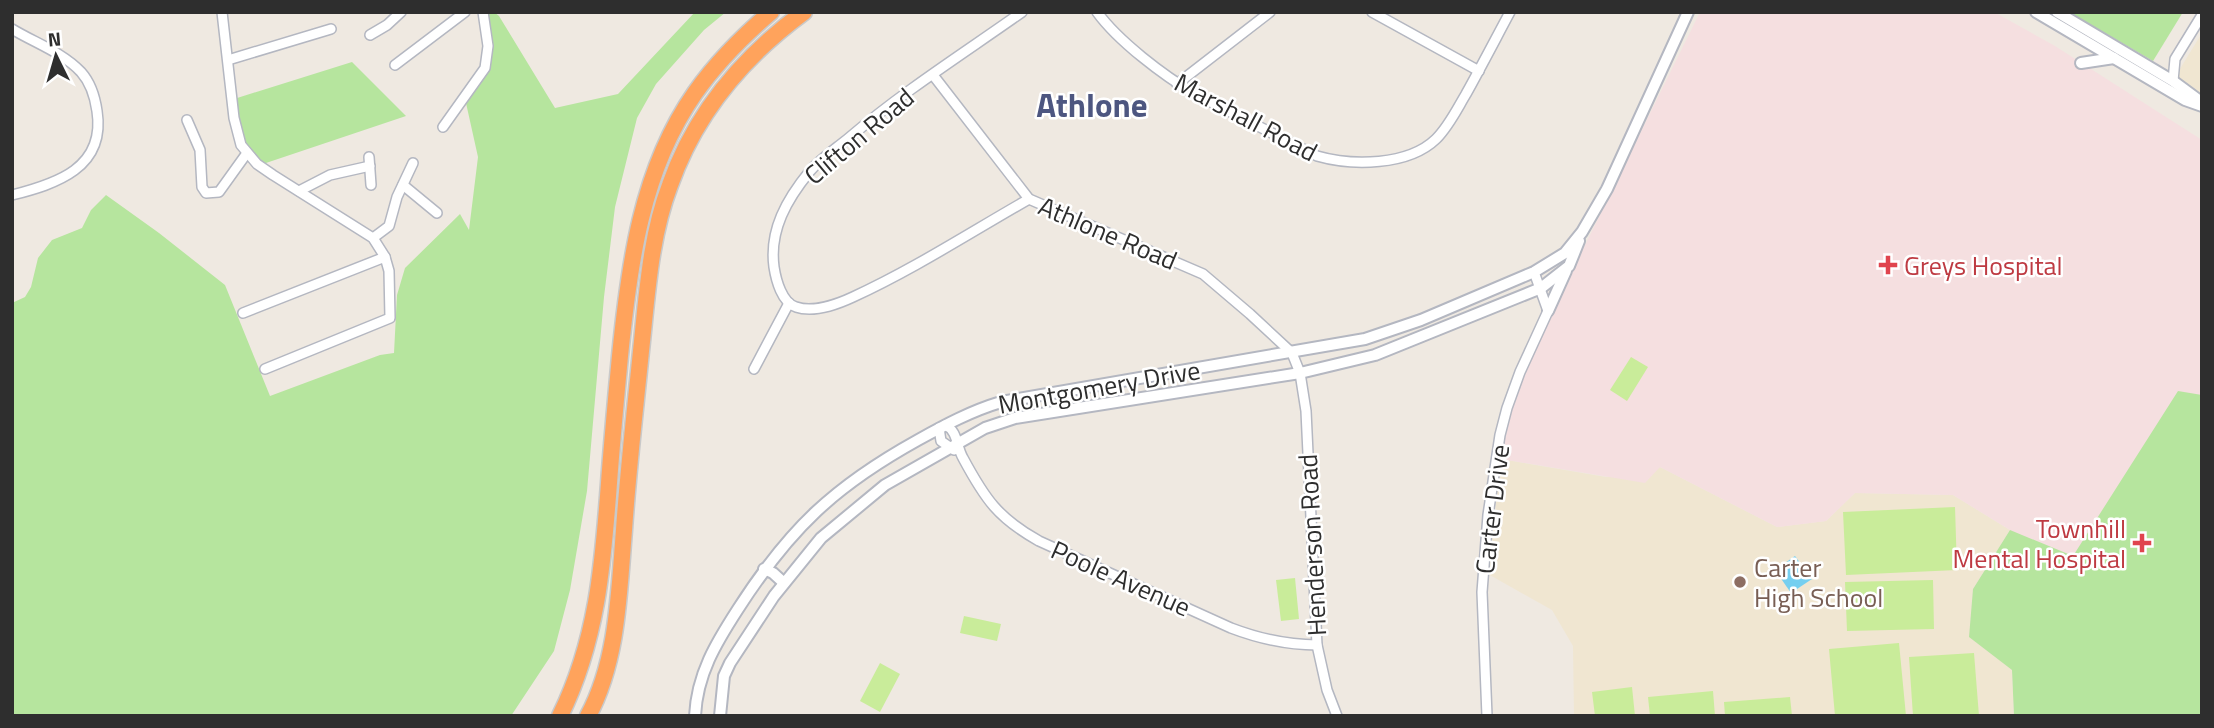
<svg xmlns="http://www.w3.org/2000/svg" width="2214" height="728" viewBox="0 0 2214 728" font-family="'Titillium Web',sans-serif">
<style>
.education{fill:#f0e6d1}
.medical{fill:#f5dfe0}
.green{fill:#b6e59e}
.pitch{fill:#c9ec9a}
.water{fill:#75cff0}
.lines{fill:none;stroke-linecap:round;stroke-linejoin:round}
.minor-casing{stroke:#b4b7c1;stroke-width:12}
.tertiary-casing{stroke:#b4b7c1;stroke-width:14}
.motorway-casing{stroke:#c9c9c9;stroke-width:19}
.minor{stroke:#fff;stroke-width:9}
.tertiary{stroke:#fff;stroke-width:10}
.motorway{stroke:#ffa35c;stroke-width:16}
.health-dot{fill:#e0444e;stroke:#fff;stroke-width:2.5}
.education-dot{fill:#8d6e63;stroke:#fff;stroke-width:2.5}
.labels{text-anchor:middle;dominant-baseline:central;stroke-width:5;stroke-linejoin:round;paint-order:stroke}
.street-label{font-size:26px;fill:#2e2e2e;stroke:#fff}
.health-label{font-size:26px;fill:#be3a42;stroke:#fff;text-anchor:start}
.education-label{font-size:26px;fill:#785e54;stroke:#fff;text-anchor:start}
.district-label{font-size:33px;font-weight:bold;fill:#4d5680;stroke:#fff}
</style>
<rect width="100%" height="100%" fill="#efe9e1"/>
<g class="education">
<path d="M2202 33V95L2175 77Z"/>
<path d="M1501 459 1606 477 1660 467 1777 527 1826 521 1855 493 1953 495 2010 530 1973 589 2012 670 2014 716H1574L1573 646 1552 610 1488 574Z"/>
</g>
<path class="medical" d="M1700 12H1994L2055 46 2202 140V716H2014L2012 670 1969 637 1973 589 2010 530 1953 495 1855 493 1826 521 1777 527 1660 467 1645 483 1501 459 1507 416 1523 371Z"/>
<g class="green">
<path d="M481 12H494L499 16 555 108 618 94 695 12H726L704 30 656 84 637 118 615 207 604 297 587 491 570 590 554 651 511 716H12V303L25 297 31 287 38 258 52 240 82 228 91 210 106 195 159 233 225 285 270 396 380 355 394 353 397 295 405 268 460 214 469 230 478 157 466 103C487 63 486 57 481 12Z"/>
<path d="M2069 12H2183L2153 61Z"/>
<path d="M352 62 406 116 263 164C241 144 240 127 234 99Z"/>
<path d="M2178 391 2202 395V716H2014L2012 670 1969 637 1973 589 2010 530 2073 556Z"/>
</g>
<g class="pitch">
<path d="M1631 357 1648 367 1627 401 1610 390Z"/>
<path d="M1955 507 1957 570 1846 575 1843 512Z"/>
<path d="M1295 578 1299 619 1281 621 1276 580Z"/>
<path d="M1933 580 1934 629 1847 631 1845 582Z"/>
<path d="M964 616 1001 624 997 641 960 633Z"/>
<path d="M1899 643 1906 716H1835L1829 649Z"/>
<path d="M1974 653 1979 716H1913L1909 657Z"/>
<path d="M880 663 900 674 880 712 860 701Z"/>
<path d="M1632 687 1635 716H1595L1592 692Z"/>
<path d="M1713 691 1715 716H1650L1648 697Z"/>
<path d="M1790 697 1792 716H1725L1724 702Z"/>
</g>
<path class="water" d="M1795 556 1812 579 1791 593 1775 570Z"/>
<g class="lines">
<defs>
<g id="minor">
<path d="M222 12 234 118 241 145 257 164 273 175 373 238 385 257 389 271 390 318 265 369"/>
<path d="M1022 12C964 53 904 91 850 137 837 148 821 158 810 171 787 199 769 230 774 267 776 280 782 303 796 307 813 313 838 304 853 297 914 269 971 232 1029 199"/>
<path d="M1097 12C1118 41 1164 76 1195 94L1317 156C1352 166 1408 166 1436 139 1449 126 1457 109 1466 94 1481 67 1495 40 1510 12"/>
<path d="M1372 12 1479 71"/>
<path d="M12 29C35 43 62 52 81 72 90 82 95 97 97 111 106 168 56 184 12 195"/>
<path d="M370 35 387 25 401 12"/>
<path d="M228 60 331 29"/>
<path d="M395 65 465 12"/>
<path d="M933 75 1029 199 1203 274 1250 314 1292 353 1300 373 1306 411 1317 645 1327 690 1337 716"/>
<path d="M2173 81 2175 59 2202 15"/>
<path d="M1177 84 1270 12"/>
<path d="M187 120 200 150 202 187 206 193 219 192 247 153"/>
<path d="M443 127 485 68 488 46 483 12"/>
<path d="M369 157 371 185"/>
<path d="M403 185 437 213"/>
<path d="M299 191 330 175 370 166"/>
<path d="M373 238 389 226 397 197 413 163"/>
<path d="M243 313 385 257"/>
<path d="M754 369 789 303"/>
<path d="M945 425C958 431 956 446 963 458 985 499 998 518 1039 541L1231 628C1260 639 1286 645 1317 645"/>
<path d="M939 428 941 441 954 450"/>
<path d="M1487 716 1482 592 1488 515 1500 435 1507 408 1520 372 1548 311 1534 272"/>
</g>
<g id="tertiary">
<path d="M2036 12 2185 100 2202 106"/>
<path d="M2057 12 2173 81 2200 101"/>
<path d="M2081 63 2114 58"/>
<path d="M1548 311 1566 271"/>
<path d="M764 569 773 573 784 583"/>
<path d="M695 716C697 674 716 643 738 609 790 528 835 486 918 440 945 425 971 411 1001 402L1365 339 1421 320 1534 272 1565 253 1582 232 1607 189 1688 12"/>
<path d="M720 716 724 676 730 663 774 596 821 538 885 485 985 428 1015 418 1300 373 1375 355 1541 288 1569 266 1579 241"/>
</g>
<g id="motorway">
<path d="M560 716C597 641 603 565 609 483 612 441 616 399 620 356 629 266 641 170 695 93 716 63 743 36 771 12"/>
<path d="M588 716C618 660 619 592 624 530 628 470 635 411 641 351 647 296 650 237 670 185 695 114 744 56 804 12"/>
</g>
</defs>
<use href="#minor" class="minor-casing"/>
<use href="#tertiary" class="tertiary-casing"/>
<use href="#motorway" class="motorway-casing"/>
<use href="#minor" class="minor"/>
<use href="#tertiary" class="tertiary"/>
<use href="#motorway" class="motorway"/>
</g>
<g class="health-dot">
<path d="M1884.5 254.5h7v7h7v7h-7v7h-7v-7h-7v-7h7z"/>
<path d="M2138.5 532.5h7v7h7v7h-7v7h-7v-7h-7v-7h7z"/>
</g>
<circle class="education-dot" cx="1740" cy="582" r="7"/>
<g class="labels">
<g class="street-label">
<text transform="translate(1246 117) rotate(28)">Marshall Road</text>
<text transform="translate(859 136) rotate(-40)">Clifton Road</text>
<text transform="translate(1108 233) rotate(23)">Athlone Road</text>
<text transform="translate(1099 387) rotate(-10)">Montgomery Drive</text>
<text transform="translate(1492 509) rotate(-83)">Carter Drive</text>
<text transform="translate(1312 545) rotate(-93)">Henderson Road</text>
<text transform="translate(1121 578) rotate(24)">Poole Avenue</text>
</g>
<g class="health-label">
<text x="1904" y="265">Greys Hospital</text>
<text x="2126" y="528" text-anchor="end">Townhill<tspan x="2126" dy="30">Mental Hospital</tspan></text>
</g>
<g class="education-label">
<text x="1754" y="567">Carter<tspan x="1754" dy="30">High School</tspan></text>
</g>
<g class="district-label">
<text x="1092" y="105">Athlone</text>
</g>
</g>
<rect width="2214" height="728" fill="none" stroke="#2e2e2e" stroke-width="28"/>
<g transform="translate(56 56) rotate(355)" stroke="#ffffff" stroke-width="5" paint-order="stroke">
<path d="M0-5L12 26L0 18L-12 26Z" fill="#2e2e2e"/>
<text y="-10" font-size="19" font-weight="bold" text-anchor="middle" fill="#2e2e2e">N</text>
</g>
</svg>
